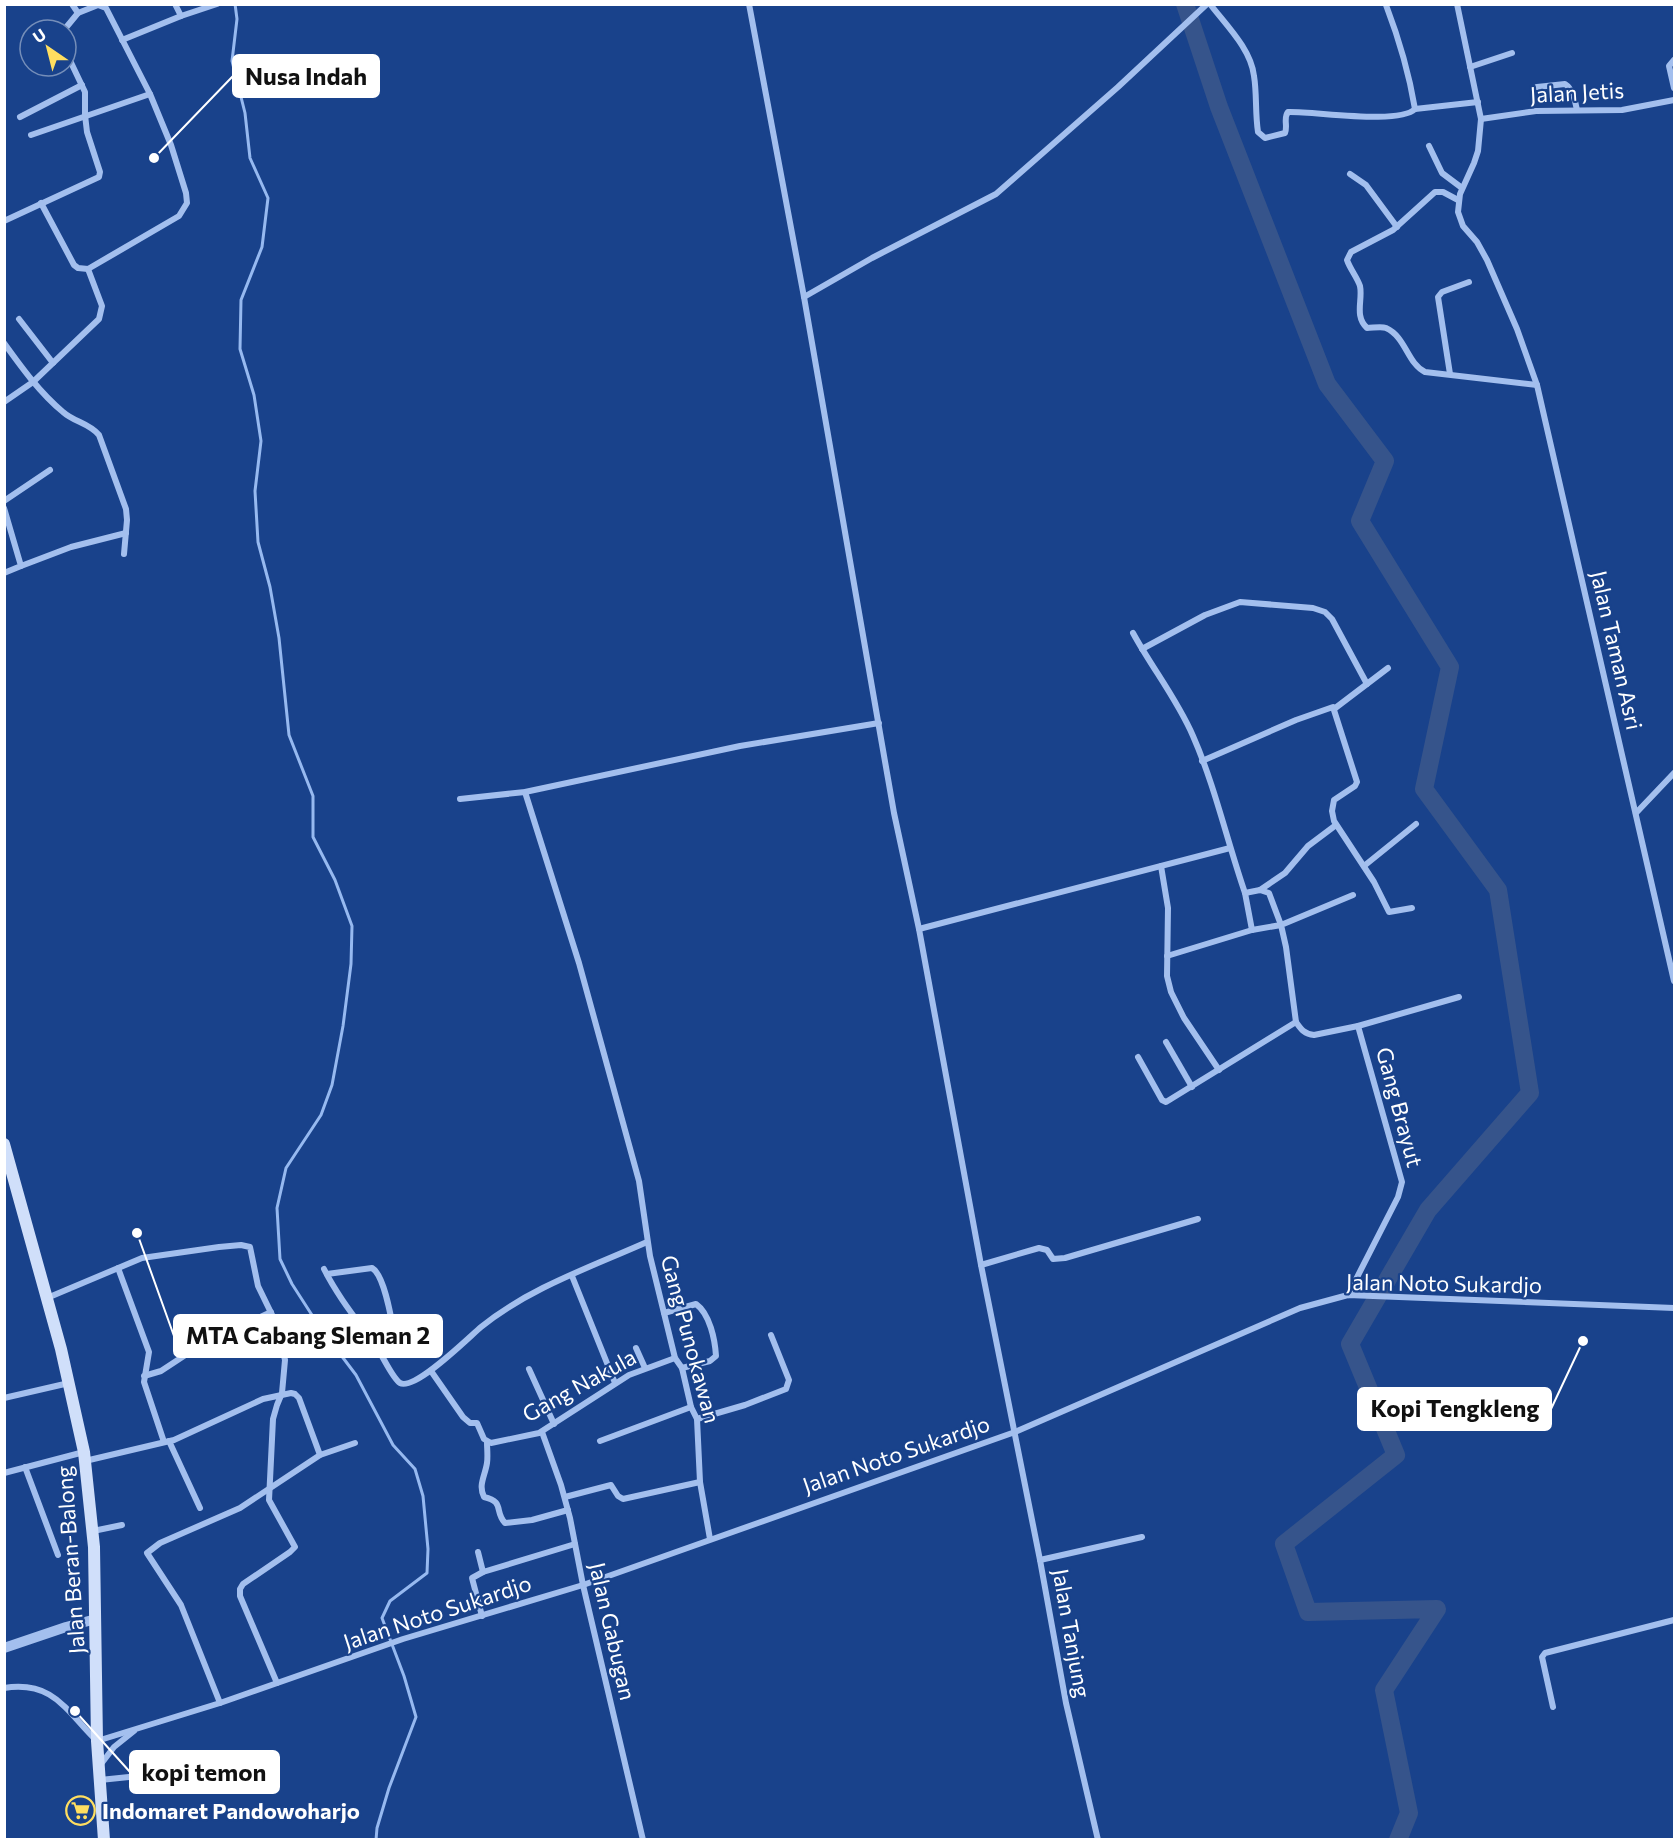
<svg xmlns="http://www.w3.org/2000/svg" width="1679" height="1844" viewBox="0 0 1679 1844" font-family="Commissioner,sans-serif">
<style>
.lines{fill:none;stroke-linecap:round;stroke-linejoin:round}
.stream{stroke:#96b9f0;stroke-width:3}
.river{stroke:#36548b;stroke-width:18}
.minor{stroke:#a3bfee;stroke-width:6}
.tertiary{stroke:#a3bfee;stroke-width:10}
.secondary{stroke:#d0dffa;stroke-width:12}
.labels{text-anchor:middle;dominant-baseline:central;stroke-width:4.5;stroke-linejoin:round;paint-order:stroke}
.street-label{font-size:22px;fill:#fff;stroke:#19428b}
.poi-label{font-size:22px;font-weight:bold;fill:#fff;stroke:#19428b;text-anchor:start}
.leader{fill:none;stroke:#fff;stroke-width:2}
.callout-dot{fill:#fff;stroke:#19428b;stroke-width:2}
.callout{fill:#fff;stroke:#fff;stroke-width:2}
.callout-label{font-size:24px;text-anchor:middle;font-weight:bold;fill:#111}
</style>
<rect width="100%" height="100%" fill="#19428b"/>
<g class="lines">
<path class="stream" d="M235 4 237 19 232 61 245 113 250 158 268 198 262 247 241 300 240 349 254 395 261 441 255 491 258 542 270 587 279 638 289 735 313 796V837L335 880 352 926 351 964 343 1026 332 1085 321 1115 286 1168 277 1208 280 1259 292 1284 319 1326 356 1375 393 1445 415 1469 423 1496 428 1549 427 1573 390 1601 382 1618 404 1676 416 1717 389 1788 377 1828 376 1840"/>
<path class="river" d="M1185 4 1219 107 1327 384 1385 461 1360 521 1450 667 1424 789 1498 890 1530 1093 1428 1210 1350 1344 1396 1455 1284 1544 1308 1612 1437 1609 1384 1690 1409 1813 1398 1840"/>
<g class="minor">
<path d="M72 4 78 13"/>
<path d="M175 4 181 16"/>
<path d="M749 4 804 297 894 813 919 929 981 1265 1040 1560 1066 1703 1098 1840"/>
<path d="M1210 4C1226 25 1251 49 1254 76 1257 94 1255 113 1258 132L1265 138 1285 133C1288 126 1283 118 1288 112 1314 111 1399 125 1415 109L1478 102"/>
<path d="M1457 4 1481 119 1478 151 1474 163 1460 194 1458 212 1463 226 1477 242 1487 260 1517 329 1537 385 1674 981"/>
<path d="M1386 5C1399 39 1409 73 1415 109"/>
<path d="M122 40 181 16 217 4"/>
<path d="M1674 60 1669 66 1674 88"/>
<path d="M1470 67 1512 53"/>
<path d="M1537 87 1565 84C1573 89 1575 101 1577 110"/>
<path d="M20 117 82 85"/>
<path d="M1481 119 1536 111 1622 110 1674 100"/>
<path d="M31 135 150 94"/>
<path d="M1429 146 1442 173 1462 188"/>
<path d="M1350 174 1366 185 1397 227"/>
<path d="M1458 200 1443 192H1435L1393 230 1351 252 1347 260C1350 269 1357 277 1360 286 1363 300 1354 316 1367 328 1373 328 1381 326 1386 328 1406 337 1407 363 1425 372L1537 385"/>
<path d="M41 203 74 265 78 268 88 269 179 216 187 203 186 193 171 145 150 94 106 8 98 5 78 13 64 30"/>
<path d="M4 221 99 177 100 172 87 132 85 115V92L66 52"/>
<path d="M804 297 872 258 996 194 1118 87 1207 4"/>
<path d="M19 319 53 363"/>
<path d="M4 343C22 368 40 393 63 412 74 422 89 423 99 435L126 509 127 520 124 554"/>
<path d="M1450 374 1438 297 1442 292 1469 282"/>
<path d="M4 402 33 382 99 319 102 306 88 269"/>
<path d="M4 501 50 470"/>
<path d="M4 508 21 566 4 573"/>
<path d="M21 566 71 547 126 533"/>
<path d="M1133 633C1152 668 1177 699 1193 736 1215 786 1227 841 1245 893L1260 890 1269 893 1281 925 1252 930 1167 956"/>
<path d="M1142 649 1205 615 1240 602 1313 608 1325 612 1332 619 1367 684"/>
<path d="M1334 709 1388 668"/>
<path d="M1202 761 1296 720 1333 707 1357 782 1355 786 1334 800 1332 811 1334 821 1374 882 1389 912 1412 908"/>
<path d="M525 792 579 963 639 1181 650 1256 675 1358 682 1368 691 1407 697 1419 700 1482 710 1539"/>
<path d="M460 799 525 792 740 746 879 723"/>
<path d="M1636 813 1674 773"/>
<path d="M1161 866 1168 908 1167 976 1171 992 1184 1018 1219 1070"/>
<path d="M1364 866 1416 824"/>
<path d="M1260 890 1285 873 1308 846 1336 825"/>
<path d="M1245 893 1252 930"/>
<path d="M1353 895 1281 925 1286 947 1296 1022C1301 1029 1304 1034 1314 1035L1358 1026 1459 997"/>
<path d="M919 929 1230 848"/>
<path d="M1166 1042 1192 1087"/>
<path d="M1138 1057 1162 1100 1166 1102 1296 1022"/>
<path d="M981 1265 1039 1248 1047 1250 1053 1259 1065 1258 1198 1219"/>
<path d="M118 1268 149 1352 144 1382 164 1442"/>
<path d="M324 1269C338 1297 357 1320 375 1345 382 1354 392 1378 400 1383 415 1391 468 1338 481 1327 529 1288 591 1267 647 1242"/>
<path d="M327 1274 372 1268C385 1275 392 1323 395 1338L394 1341 382 1356"/>
<path d="M572 1276 615 1383"/>
<path d="M1348 1295 1398 1197 1402 1182 1358 1026"/>
<path d="M47 1298 142 1258 219 1247 241 1245 250 1247 258 1286 277 1325 285 1360 282 1393 277 1405 273 1419 269 1500 295 1547 290 1552 243 1584 240 1589V1596L277 1683"/>
<path d="M664 1313 696 1304C710 1314 715 1340 716 1356L710 1361 682 1368"/>
<path d="M636 1348 645 1368"/>
<path d="M529 1369 554 1424"/>
<path d="M431 1371 463 1417 470 1423H477L484 1439 491 1443 539 1433 629 1375 675 1358"/>
<path d="M144 1376 161 1371 199 1346 271 1312"/>
<path d="M4 1398 69 1383"/>
<path d="M697 1419 745 1405 786 1389 789 1380 771 1335"/>
<path d="M542 1432 561 1485 570 1518 583 1585 643 1840"/>
<path d="M169 1441 200 1508"/>
<path d="M600 1441 691 1407"/>
<path d="M487 1442C487 1449 488 1456 487 1463 485 1476 478 1485 484 1497 505 1502 494 1511 505 1523L532 1520 568 1510"/>
<path d="M85 1461 174 1440 263 1399 291 1393 295 1394 299 1398 320 1455"/>
<path d="M25 1467 58 1555"/>
<path d="M4 1473 84 1452"/>
<path d="M565 1497 611 1485 618 1496 623 1499 700 1482"/>
<path d="M93 1531 122 1525"/>
<path d="M478 1552 483 1572 575 1544"/>
<path d="M1040 1560 1142 1537"/>
<path d="M482 1616 472 1578 483 1572"/>
<path d="M4 1688C54 1680 67 1712 97 1741L220 1703 403 1639 583 1585 1015 1432 1300 1308 1348 1295 1674 1308"/>
<path d="M220 1703 181 1605 147 1553 160 1543 240 1508 320 1455 355 1443"/>
<path d="M1553 1707 1542 1657 1545 1653 1674 1620"/>
<path d="M101 1764 114 1747 134 1731"/>
<path d="M100 1780 158 1774"/>
</g>
<path class="tertiary" d="M4 1648 66 1627 96 1619"/>
<path class="secondary" d="M4 1144 61 1349 84 1452 94 1547 97 1741 104 1840"/>
</g>
<defs>
<symbol id="supermarket-ring" viewBox="-11 -11 22 22"><circle r="9.5" fill="#19428b" stroke="#ffde60" stroke-width="1.5"/><path d="M-6-5.5h2.5l.6 2H6L4.5 2H-2.5L-4.4-4H-6ZM-1.5 3.2a1.3 1.3 0 1 0 .1 0ZM3 3.2a1.3 1.3 0 1 0 .1 0Z" fill="#ffde60"/></symbol>
</defs>
<g fill-rule="evenodd">
<use href="#supermarket-ring" x="64" y="1794" width="33" height="33"/>
</g>
<g class="labels">
<g class="street-label">
<text transform="translate(1577 92) rotate(-3)">Jalan Jetis</text>
<text transform="translate(1617 650) rotate(77)">Jalan Taman Asri</text>
<text transform="translate(1400 1107) rotate(75)">Gang Brayut</text>
<text transform="translate(1444 1283) rotate(1)">Jalan Noto Sukardjo</text>
<text transform="translate(691 1339) rotate(75)">Gang Punokawan</text>
<text transform="translate(579 1385) rotate(-29)">Gang Nakula</text>
<text transform="translate(896 1454) rotate(-19)">Jalan Noto Sukardjo</text>
<text transform="translate(70 1560) rotate(-94)">Jalan Beran-Balong</text>
<text transform="translate(437 1612) rotate(-18)">Jalan Noto Sukardjo</text>
<text transform="translate(613 1631) rotate(77)">Jalan Gabugan</text>
<text transform="translate(1072 1633) rotate(80)">Jalan Tanjung</text>
</g>
<g class="poi-label">
<text x="102" y="1810">Indomaret Pandowoharjo</text>
</g>
</g>
<path class="leader" d="M154 158L233 76M137 1233L174 1336M1583 1341L1551 1409M75 1711L130 1772"/>
<g class="callout-dot">
<circle cx="154" cy="158" r="6"/>
<circle cx="137" cy="1233" r="6"/>
<circle cx="1583" cy="1341" r="6"/>
<circle cx="75" cy="1711" r="6"/>
</g>
<g class="callout">
<rect x="233" y="55" width="146" height="42" rx="6"/>
<rect x="174" y="1315" width="268" height="42" rx="6"/>
<rect x="1358" y="1388" width="193" height="42" rx="6"/>
<rect x="130" y="1751" width="149" height="42" rx="6"/>
</g>
<g class="callout-label">
<text x="306" y="85">Nusa Indah</text>
<text x="308" y="1344">MTA Cabang Sleman 2</text>
<text x="1455" y="1417">Kopi Tengkleng</text>
<text x="204" y="1781">kopi temon</text>
</g>
<rect width="1679" height="1844" fill="none" stroke="#ffffff" stroke-width="12"/>
<g transform="translate(48 48) rotate(325)"><circle r="28" fill="#19428b" stroke="#758eb9" stroke-width="1.5"/>
<path d="M0-4.5L10 22L0 15L-10 22Z" fill="#ffde60"/>
<text y="-9" font-size="16" font-weight="bold" text-anchor="middle" fill="#ffffff">U</text>
</g>
</svg>
